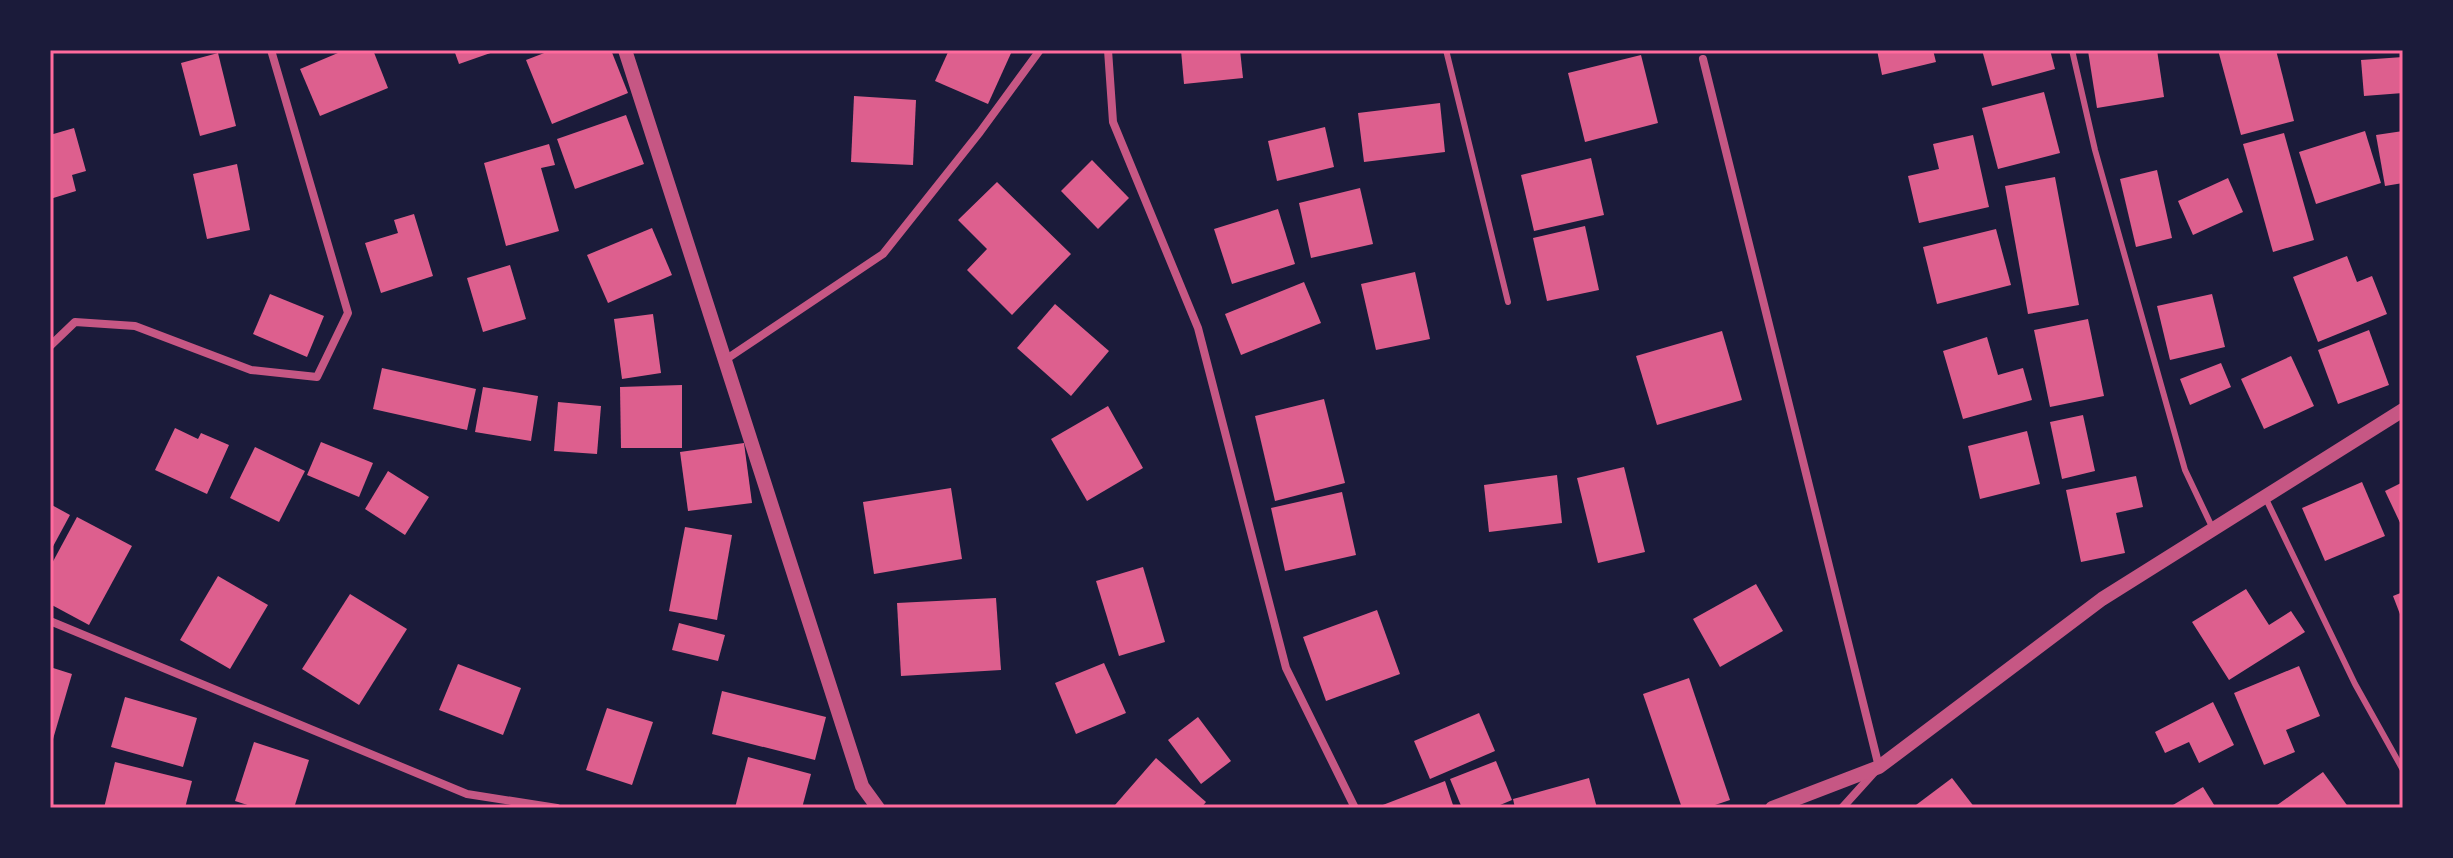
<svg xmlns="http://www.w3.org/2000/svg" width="2453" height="858" viewBox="0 0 2453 858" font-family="'Alegreya Sans',sans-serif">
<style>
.building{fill:#dd5f8e}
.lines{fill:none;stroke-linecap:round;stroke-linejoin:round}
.service{stroke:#c65784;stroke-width:6}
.minor{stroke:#c65784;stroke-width:8}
.tertiary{stroke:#c65784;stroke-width:14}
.neatline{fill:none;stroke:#ff6b9d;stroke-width:3}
</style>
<rect width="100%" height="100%" fill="#1b1b3a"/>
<g class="building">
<path d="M345 50H373L388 88 320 116 300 69Z"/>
<path d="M454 50H499L459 64Z"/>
<path d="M552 50H611L628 93 552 124 526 60Z"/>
<path d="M949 50 1012 51 988 104 935 81Z"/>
<path d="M1181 50H1240L1243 78 1184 84Z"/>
<path d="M1877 50H1933L1936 62 1882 75Z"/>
<path d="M1982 50H2050L2055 69 1992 86Z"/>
<path d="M2157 50 2164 97 2097 108 2088 51Z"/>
<path d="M2218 50H2276L2294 121 2241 135Z"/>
<path d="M218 53 236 126 200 136 181 63Z"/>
<path d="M1641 55 1658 123 1585 142 1568 73Z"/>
<path d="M2403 57V93L2364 96 2361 60Z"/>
<path d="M2044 92 2060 153 1998 169 1982 108Z"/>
<path d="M854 96 916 100 913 165 851 162Z"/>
<path d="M1440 103 1445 152 1364 162 1358 113Z"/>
<path d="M626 115 644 164 575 189 557 139Z"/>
<path d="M1325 127 1334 167 1277 181 1268 141Z"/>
<path d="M74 128 86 171 72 175 76 191 50 199V135Z"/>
<path d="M2365 131 2381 183 2316 204 2299 152Z"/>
<path d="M2403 131V183L2385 186 2376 135Z"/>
<path d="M2284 133 2314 240 2273 252 2243 144Z"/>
<path d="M1973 135 1989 207 1919 223 1908 176 1939 169 1933 144Z"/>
<path d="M549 144 555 165 541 168 559 231 506 246 484 163Z"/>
<path d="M1591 158 1604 215 1534 231 1521 175Z"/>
<path d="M1092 160 1129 198 1098 229 1061 191Z"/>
<path d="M237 164 250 230 207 239 193 174Z"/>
<path d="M2157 170 2172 238 2136 247 2120 179Z"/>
<path d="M2055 177 2079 305 2028 314 2005 186Z"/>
<path d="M2228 178 2243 212 2193 235 2178 201Z"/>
<path d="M997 182 1071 254 1012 315 967 270 987 249 958 220Z"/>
<path d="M1360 188 1373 244 1311 258 1299 203Z"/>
<path d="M1278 209 1295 264 1232 284 1214 229Z"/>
<path d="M414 214 433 276 381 293 365 243 398 233 394 220Z"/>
<path d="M1585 226 1599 290 1547 301 1533 238Z"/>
<path d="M652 228 672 275 608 303 587 255Z"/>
<path d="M1996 229 2011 285 1937 304 1923 247Z"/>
<path d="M2347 256 2357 282 2372 276 2387 314 2318 342 2293 277Z"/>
<path d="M510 265 526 319 483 332 467 278Z"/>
<path d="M1415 272 1430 339 1376 350 1361 284Z"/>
<path d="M1304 282 1321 323 1241 355 1225 314Z"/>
<path d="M270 294 324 316 307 357 253 334Z"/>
<path d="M2212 294 2225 347 2170 360 2157 306Z"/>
<path d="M1055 304 1109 351 1071 396 1017 348Z"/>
<path d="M653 314 661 373 622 379 614 319Z"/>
<path d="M2088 319 2104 396 2050 407 2034 330Z"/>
<path d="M2369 330 2389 385 2338 404 2318 350Z"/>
<path d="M1722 331 1742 400 1657 425 1636 356Z"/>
<path d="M1987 337 1998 375 2023 368 2032 400 1963 419 1943 351Z"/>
<path d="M2291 356 2314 406 2264 429 2241 379Z"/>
<path d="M2221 363 2231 387 2190 405 2180 379Z"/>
<path d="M382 368 476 389 467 430 373 409Z"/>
<path d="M682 385V448H621L620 387Z"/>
<path d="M483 387 538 396 531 441 475 432Z"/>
<path d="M1324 399 1345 483 1275 501 1255 416Z"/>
<path d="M558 402 601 406 597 454 554 451Z"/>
<path d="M1108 406 1143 468 1087 501 1051 439Z"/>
<path d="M2083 415 2095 471 2062 479 2050 422Z"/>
<path d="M175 428 198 439 201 433 229 445 207 494 155 470Z"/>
<path d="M2027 431 2040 484 1980 499 1968 446Z"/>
<path d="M321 442 373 463 359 497 307 475Z"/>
<path d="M744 443 752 503 688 511 680 452Z"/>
<path d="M255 447 305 471 279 522 230 498Z"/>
<path d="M1624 467 1645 552 1598 563 1577 478Z"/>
<path d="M388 471 429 497 405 535 365 509Z"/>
<path d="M1557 475 1562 523 1489 532 1484 485Z"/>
<path d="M2136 476 2143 507 2116 513 2125 553 2081 562 2066 490Z"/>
<path d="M2362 482 2385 536 2325 561 2302 508Z"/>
<path d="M2403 482V529L2385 491Z"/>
<path d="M951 488 962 559 874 574 863 502Z"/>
<path d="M1342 492 1356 555 1285 571 1271 508Z"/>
<path d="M50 504 70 515 50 552Z"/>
<path d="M77 517 132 546 89 625 50 604V567Z"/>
<path d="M685 527 732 535 717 620 669 611Z"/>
<path d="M1143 567 1165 642 1119 656 1096 581Z"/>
<path d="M218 576 268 605 230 669 180 640Z"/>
<path d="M1756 584 1783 631 1720 667 1693 619Z"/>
<path d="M2246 589 2269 625 2291 611 2305 632 2229 680 2192 622Z"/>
<path d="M2403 592V622L2393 596Z"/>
<path d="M350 594 407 629 359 705 302 669Z"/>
<path d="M996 598 1001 670 901 676 897 603Z"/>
<path d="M1377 610 1400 674 1326 701 1303 637Z"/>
<path d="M679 623 725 635 718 661 672 650Z"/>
<path d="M1104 663 1126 713 1076 734 1055 683Z"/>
<path d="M458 664 521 688 503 735 439 710Z"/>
<path d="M2299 666 2320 716 2286 730 2295 752 2264 765 2234 693Z"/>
<path d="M50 667 72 674 51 746 50 745Z"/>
<path d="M1689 678 1730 800 1706 808H1682L1643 694Z"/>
<path d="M722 691 826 717 815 760 712 734Z"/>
<path d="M125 697 197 718 183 767 111 747Z"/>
<path d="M2213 702 2234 745 2199 763 2189 742 2165 753 2155 732Z"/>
<path d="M607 708 653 722 632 785 586 770Z"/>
<path d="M1479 713 1495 751 1430 779 1414 741Z"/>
<path d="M1198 717 1231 761 1201 784 1168 740Z"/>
<path d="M254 742 309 760 294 808H257L235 801Z"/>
<path d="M748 757 811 774 802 808H735Z"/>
<path d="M1156 758 1206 802 1201 808H1119L1115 805Z"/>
<path d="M1496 761 1512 800 1493 808H1462L1450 779Z"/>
<path d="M115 762 192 781 185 808H104Z"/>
<path d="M2323 772 2349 808H2273Z"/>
<path d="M1589 778 1597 808H1515L1513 799Z"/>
<path d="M1952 778 1975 808H1912Z"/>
<path d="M1445 781 1454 808H1375Z"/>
<path d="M2203 787 2216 808H2168Z"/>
</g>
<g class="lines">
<g class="service">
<path d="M1446 50 1508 302"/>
<path d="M2072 50 2095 150 2185 470 2213 529"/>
<path d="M2266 499 2355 684 2403 770"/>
</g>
<g class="minor">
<path d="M1108 50 1113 122 1198 328 1286 668 1355 808"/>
<path d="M1703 59 1879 767 1842 808"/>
<path d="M50 346 75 322 135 326 251 370 317 377 348 313 271 50"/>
<path d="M725 360 883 254 980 132 1040 50"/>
<path d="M50 621 467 794 557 808"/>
</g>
<g class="tertiary">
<path d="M625 50 862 786 878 808"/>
<path d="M1772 808 1879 767 2102 599 2403 410"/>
</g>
</g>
<rect width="2453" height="858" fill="none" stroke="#1b1b3a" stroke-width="104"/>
<rect x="52" y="52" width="2349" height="754" class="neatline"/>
</svg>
